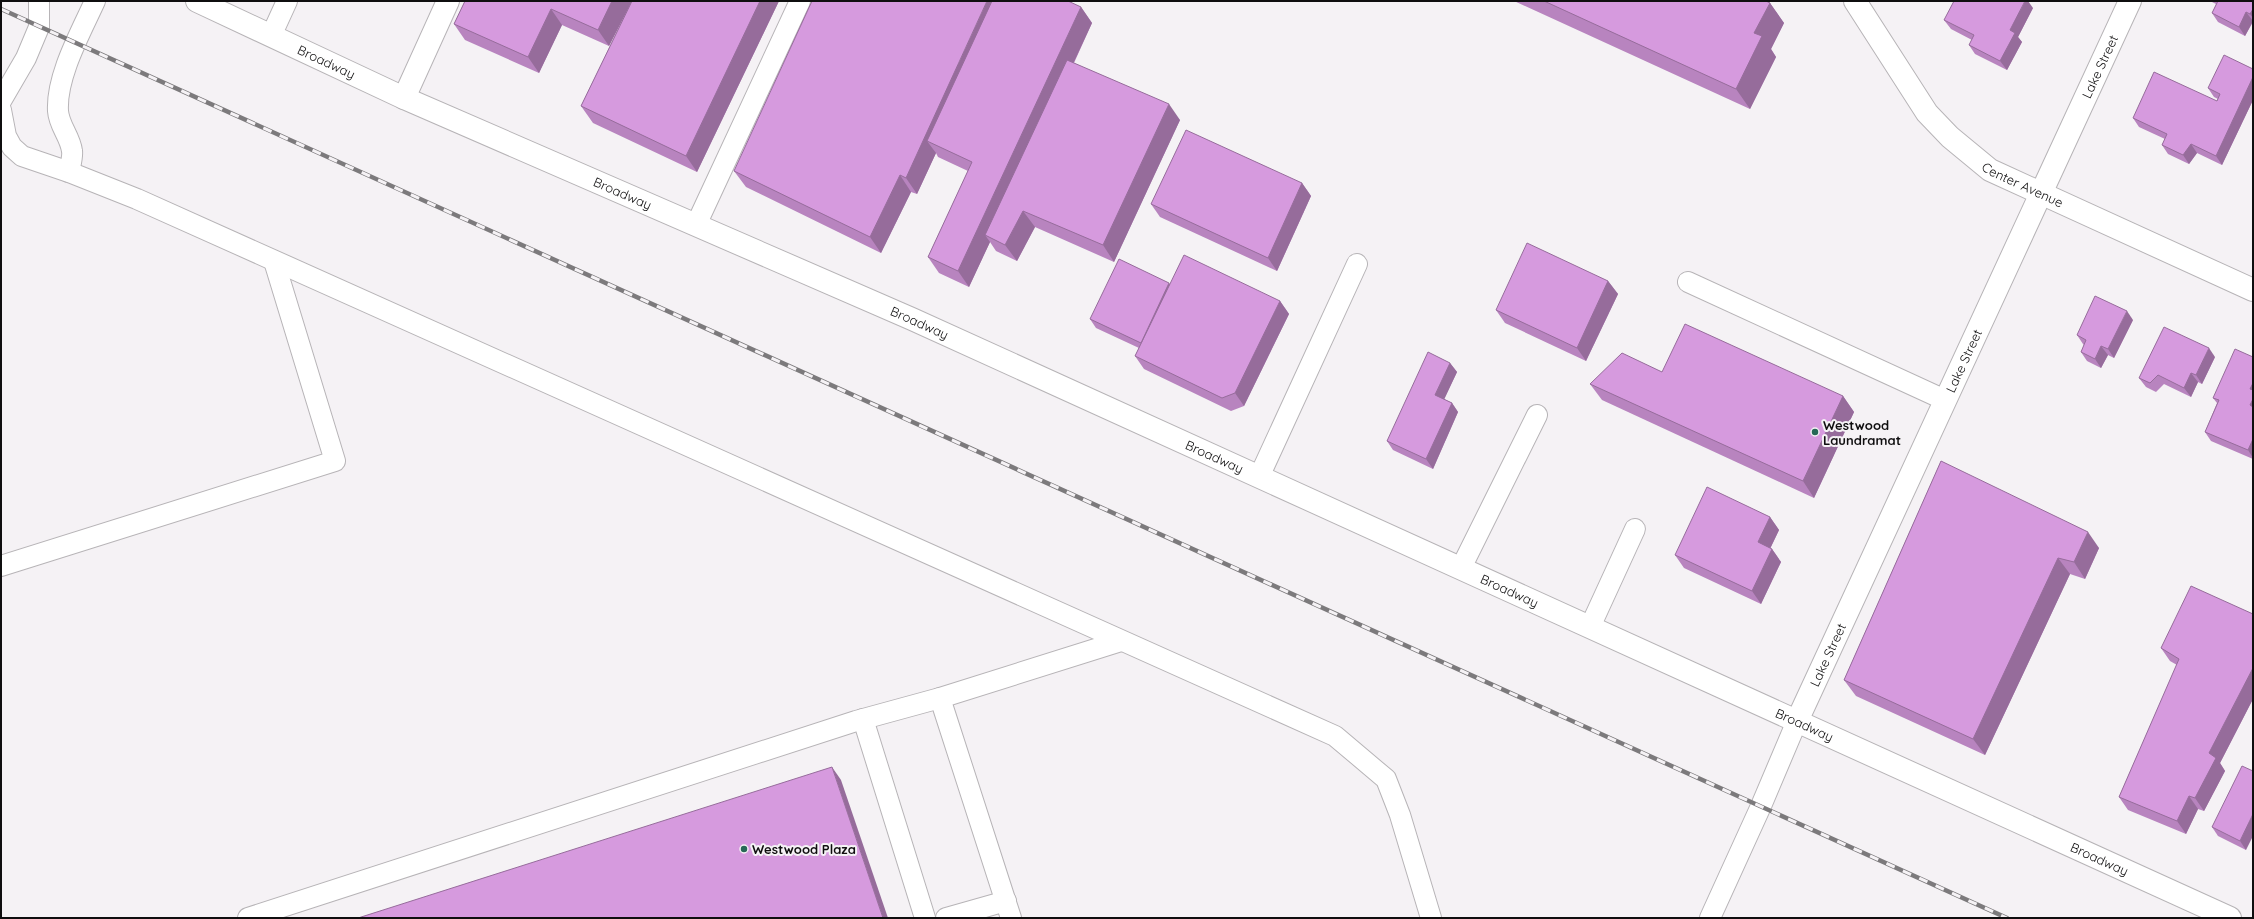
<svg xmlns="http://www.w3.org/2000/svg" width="2254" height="919" viewBox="0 0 2254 919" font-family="Quicksand,sans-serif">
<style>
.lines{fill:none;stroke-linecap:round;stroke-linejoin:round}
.service-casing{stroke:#b7b4b7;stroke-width:22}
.minor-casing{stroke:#b7b4b7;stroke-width:24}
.tertiary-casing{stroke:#b7b4b7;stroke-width:24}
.service{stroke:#fff;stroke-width:20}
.minor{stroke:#fff;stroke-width:22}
.tertiary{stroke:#fff;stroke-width:22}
.rail-casing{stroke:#7c7a7c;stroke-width:4.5}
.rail{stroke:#f5f2f5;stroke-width:3;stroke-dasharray:9;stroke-linecap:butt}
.wall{fill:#b884bf}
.shaded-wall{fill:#966c9b}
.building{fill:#d69ade;stroke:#966c9b}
.poi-dot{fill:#276856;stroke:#f5f2f5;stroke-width:1.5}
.labels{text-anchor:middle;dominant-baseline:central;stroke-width:4;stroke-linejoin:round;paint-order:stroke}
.street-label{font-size:13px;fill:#0f0e0f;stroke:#f5f2f5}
.poi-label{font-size:13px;font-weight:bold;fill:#0f0e0f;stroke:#f5f2f5;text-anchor:start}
</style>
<rect width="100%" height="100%" fill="#f5f2f5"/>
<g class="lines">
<defs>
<g id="service">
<path d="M271 36 287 1"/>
<path d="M1 101 26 58 39 27V1"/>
<path d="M1 110 6 136 12 147 22 156 69 172 137 199 1335 736 1386 779 1400 815 1431 918"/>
<path d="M69 172C70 166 73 157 72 151 70 136 59 126 58 111 56 76 81 32 95 1"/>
<path d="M696 225 800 1"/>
<path d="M1688 282 1945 400"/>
<path d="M1259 477 1357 264"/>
<path d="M1 566 335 461 274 261"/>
<path d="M1461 568 1537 415"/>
<path d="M1590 627 1635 529"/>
<path d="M940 698 1011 918"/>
<path d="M863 719 925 918"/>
<path d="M248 918 856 721 940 698 1121 641"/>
<path d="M946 918 1006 901"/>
<path d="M1710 918 1761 806 1797 721"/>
</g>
<g id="minor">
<path id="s1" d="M1855 1 1927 113 1950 137 1990 170 2253 290"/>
<path d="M404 98 448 1"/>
<path id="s2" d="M1797 721 2130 1"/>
</g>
<g id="tertiary">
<path id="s3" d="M197 1 404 98 912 319 2230 918"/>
</g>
</defs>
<use href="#service" class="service-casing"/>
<use href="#minor" class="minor-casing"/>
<use href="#tertiary" class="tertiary-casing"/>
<use href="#service" class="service"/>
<use href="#minor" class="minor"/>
<use href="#tertiary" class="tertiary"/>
<defs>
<path id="rail" d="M1 9 2007 918"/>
</defs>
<use href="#rail" class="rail-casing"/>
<use href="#rail" class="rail"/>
</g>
<g class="wall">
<path d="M465 1H779L697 172 593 123 581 106 630 5 609 46 562 25 539 73 465 40 454 24Z"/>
<path d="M1514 1H1766L1770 3 1784 23 1771 49 1776 57 1750 109Z"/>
<path d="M2210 1H2253V22L2245 36 2218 22 2212 13 2216 4Z"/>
<path d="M1081 7 1092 23 1074 63 1180 120 1114 262 1035 227 1017 261 996 251 990 242 969 287 939 273 928 257 968 171 938 157 936 153 917 194 911 192 881 253 746 187 734 171Z"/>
<path d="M2033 8 2018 37 2022 42 2007 70 1975 54 1969 45 1972 40 1951 29 1944 20Z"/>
<path d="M2253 69V100L2222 165 2197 153 2189 164 2168 154 2162 145 2165 139 2139 127 2133 118 2217 101 2218 99 2214 97 2208 88Z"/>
<path d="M1302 183 1311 196 1277 271 1160 217 1151 204Z"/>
<path d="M1608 281 1618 294 1586 361 1505 323 1496 310Z"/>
<path d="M1170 284 1280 301 1289 314 1244 406 1231 411 1144 369 1135 356 1139 348 1096 328 1090 319Z"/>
<path d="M2133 320 2114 358 2108 355 2101 368 2087 361 2081 352 2084 345 2083 344 2077 335Z"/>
<path d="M2215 357 2202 384 2198 382 2191 397 2164 384 2156 392 2146 387 2139 378Z"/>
<path d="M2253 357V459L2211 441 2205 432 2217 403 2213 398Z"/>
<path d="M1450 363 1457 372 1444 399 1452 403 1458 412 1433 469 1393 450 1387 441Z"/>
<path d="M1662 372 1843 396 1854 412 1814 498 1602 400 1590 384Z"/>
<path d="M1941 461 2099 548 2085 579 2070 574 1985 755 1856 696 1844 680Z"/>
<path d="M1770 517 1779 530 1770 549H1772L1781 562 1761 604 1684 568 1675 555Z"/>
<path d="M2253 614V699L2220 763 2225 771 2204 811 2198 809 2186 834 2128 810 2119 797 2177 665 2170 661 2161 648Z"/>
<path d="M2253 771 2246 850 2218 836 2212 827Z"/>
</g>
<g class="shaded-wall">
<path d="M612 1H632L609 46 598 30Z"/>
<path d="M760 1H779L697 172 686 156Z"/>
<path d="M987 1H1003L927 141 936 153 917 194 906 178Z"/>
<path d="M2025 1H2028L2033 8 2018 37 2022 42 2007 70 2000 61 2010 30Z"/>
<path d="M1770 3 1784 23 1771 49 1776 57 1750 109 1736 89 1754 33Z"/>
<path d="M1081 7 1092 23 992 238 985 235 990 242 969 287 958 271Z"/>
<path d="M551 9 562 25 539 73 528 57Z"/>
<path d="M2253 9V18L2250 14Z"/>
<path d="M2246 12 2253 21 2245 36 2239 27Z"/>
<path d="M2253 77V100L2222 165 2216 156Z"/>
<path d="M1169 104 1180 120 1114 262 1103 245Z"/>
<path d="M2191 144 2197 153 2189 164 2183 155Z"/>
<path d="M900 175 911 192 881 253 870 237Z"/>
<path d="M1302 183 1311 196 1277 271 1268 258Z"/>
<path d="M1023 211 1035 227 1017 261 1005 245Z"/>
<path d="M1608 281 1618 294 1586 361 1577 348Z"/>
<path d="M1169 283 1176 292 1147 352 1141 343Z"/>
<path d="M1280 301 1289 314 1244 406 1235 393Z"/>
<path d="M2127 311 2133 320 2114 358 2108 349Z"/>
<path d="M2101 346 2108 355 2101 368 2095 359Z"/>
<path d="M2209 348 2215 357 2202 384 2196 375Z"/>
<path d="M1450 363 1457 372 1442 404 1435 395Z"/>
<path d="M2191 373 2198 382 2191 397 2184 388Z"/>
<path d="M2253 383V392L2250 389Z"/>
<path d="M1843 396 1854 412 1814 498 1803 481Z"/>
<path d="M2253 399V409L2250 405Z"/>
<path d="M1452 403 1458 412 1433 469 1426 459Z"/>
<path d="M2253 439V458L2248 450Z"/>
<path d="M1770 517 1779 530 1767 555 1758 542Z"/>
<path d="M2088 532 2099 548 2085 579 2074 562Z"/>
<path d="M1772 549 1781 562 1761 604 1752 591Z"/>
<path d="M2058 558 2070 574 1985 755 1973 739Z"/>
<path d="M2253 668V699L2220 763 2225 771 2204 811 2195 798 2209 753Z"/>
<path d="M832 767 841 780 888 918H883Z"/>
<path d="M2189 796 2198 809 2186 834 2177 821Z"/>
<path d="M2253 814V836L2246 850 2240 841Z"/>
</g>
<g class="building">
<path d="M465 1H612L598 30 551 9 528 57 454 24Z"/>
<path d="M632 1H760L686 156 581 106Z"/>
<path d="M812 1H987L906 178 900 175 870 237 734 171Z"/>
<path d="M992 1H1068L1081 7 958 271 928 257 972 162 927 141Z"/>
<path d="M1544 1H1766L1770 3 1754 33 1762 36 1736 89Z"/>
<path d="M1954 1H2025L2010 30 2015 33 2000 61 1969 45 1974 35 1944 20Z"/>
<path d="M2218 1H2253V9L2250 14 2246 12 2239 27 2212 13Z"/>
<path d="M2224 55 2253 69V77L2216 156 2191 144 2183 155 2162 145 2167 134 2133 118 2154 72 2217 101 2220 94 2208 88Z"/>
<path d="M1067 60 1169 104 1103 245 1023 211 1005 245 985 235Z"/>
<path d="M1186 130 1302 183 1268 258 1151 204Z"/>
<path d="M1527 243 1608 281 1577 348 1496 310Z"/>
<path d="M1184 255 1280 301 1235 393 1222 398 1135 356Z"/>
<path d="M1119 259 1169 283 1141 343 1090 319Z"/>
<path d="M2095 296 2127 311 2108 349 2101 346 2095 359 2081 352 2086 340 2077 335Z"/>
<path d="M1685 324 1843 396 1803 481 1590 384 1622 353 1662 372Z"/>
<path d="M2164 327 2209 348 2196 375 2191 373 2184 388 2158 375 2150 383 2139 378Z"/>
<path d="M2235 349 2253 357V383L2250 389 2253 390V399L2250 405 2253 407V439L2248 450 2205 432 2219 400 2213 398Z"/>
<path d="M1428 352 1450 363 1435 395 1452 403 1426 459 1387 441Z"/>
<path d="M1941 461 2088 532 2074 562 2058 558 1973 739 1844 680Z"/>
<path d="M1707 487 1770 517 1758 542 1772 549 1752 591 1675 555Z"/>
<path d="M2191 586 2253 614V668L2209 753 2216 758 2195 798 2189 796 2177 821 2119 797 2179 659 2161 648Z"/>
<path d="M2242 766 2253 771V814L2240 841 2212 827Z"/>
<path d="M832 767 883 918H358Z"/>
</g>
<g class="poi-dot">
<circle cx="1815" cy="432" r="4"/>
<circle cx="744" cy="849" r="4"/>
</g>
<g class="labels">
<g class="street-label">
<text stroke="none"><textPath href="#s3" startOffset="143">Broadway</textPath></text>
<text stroke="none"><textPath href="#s2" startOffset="721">Lake Street</textPath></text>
<text stroke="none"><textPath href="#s1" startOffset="254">Center Avenue</textPath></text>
<text stroke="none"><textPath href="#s3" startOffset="467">Broadway</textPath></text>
<text stroke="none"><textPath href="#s3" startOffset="791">Broadway</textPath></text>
<text stroke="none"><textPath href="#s2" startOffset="397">Lake Street</textPath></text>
<text stroke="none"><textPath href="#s3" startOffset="1115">Broadway</textPath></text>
<text stroke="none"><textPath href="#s3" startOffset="1439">Broadway</textPath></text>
<text stroke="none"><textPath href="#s2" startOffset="73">Lake Street</textPath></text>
<text stroke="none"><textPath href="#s3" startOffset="1763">Broadway</textPath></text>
<text stroke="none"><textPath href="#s3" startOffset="2087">Broadway</textPath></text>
</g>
<g class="poi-label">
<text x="1823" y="425">Westwood<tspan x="1823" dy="15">Laundramat</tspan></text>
<text x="752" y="849">Westwood Plaza</text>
</g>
</g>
<rect width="2254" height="919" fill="none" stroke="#0f0e0f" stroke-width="4"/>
</svg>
